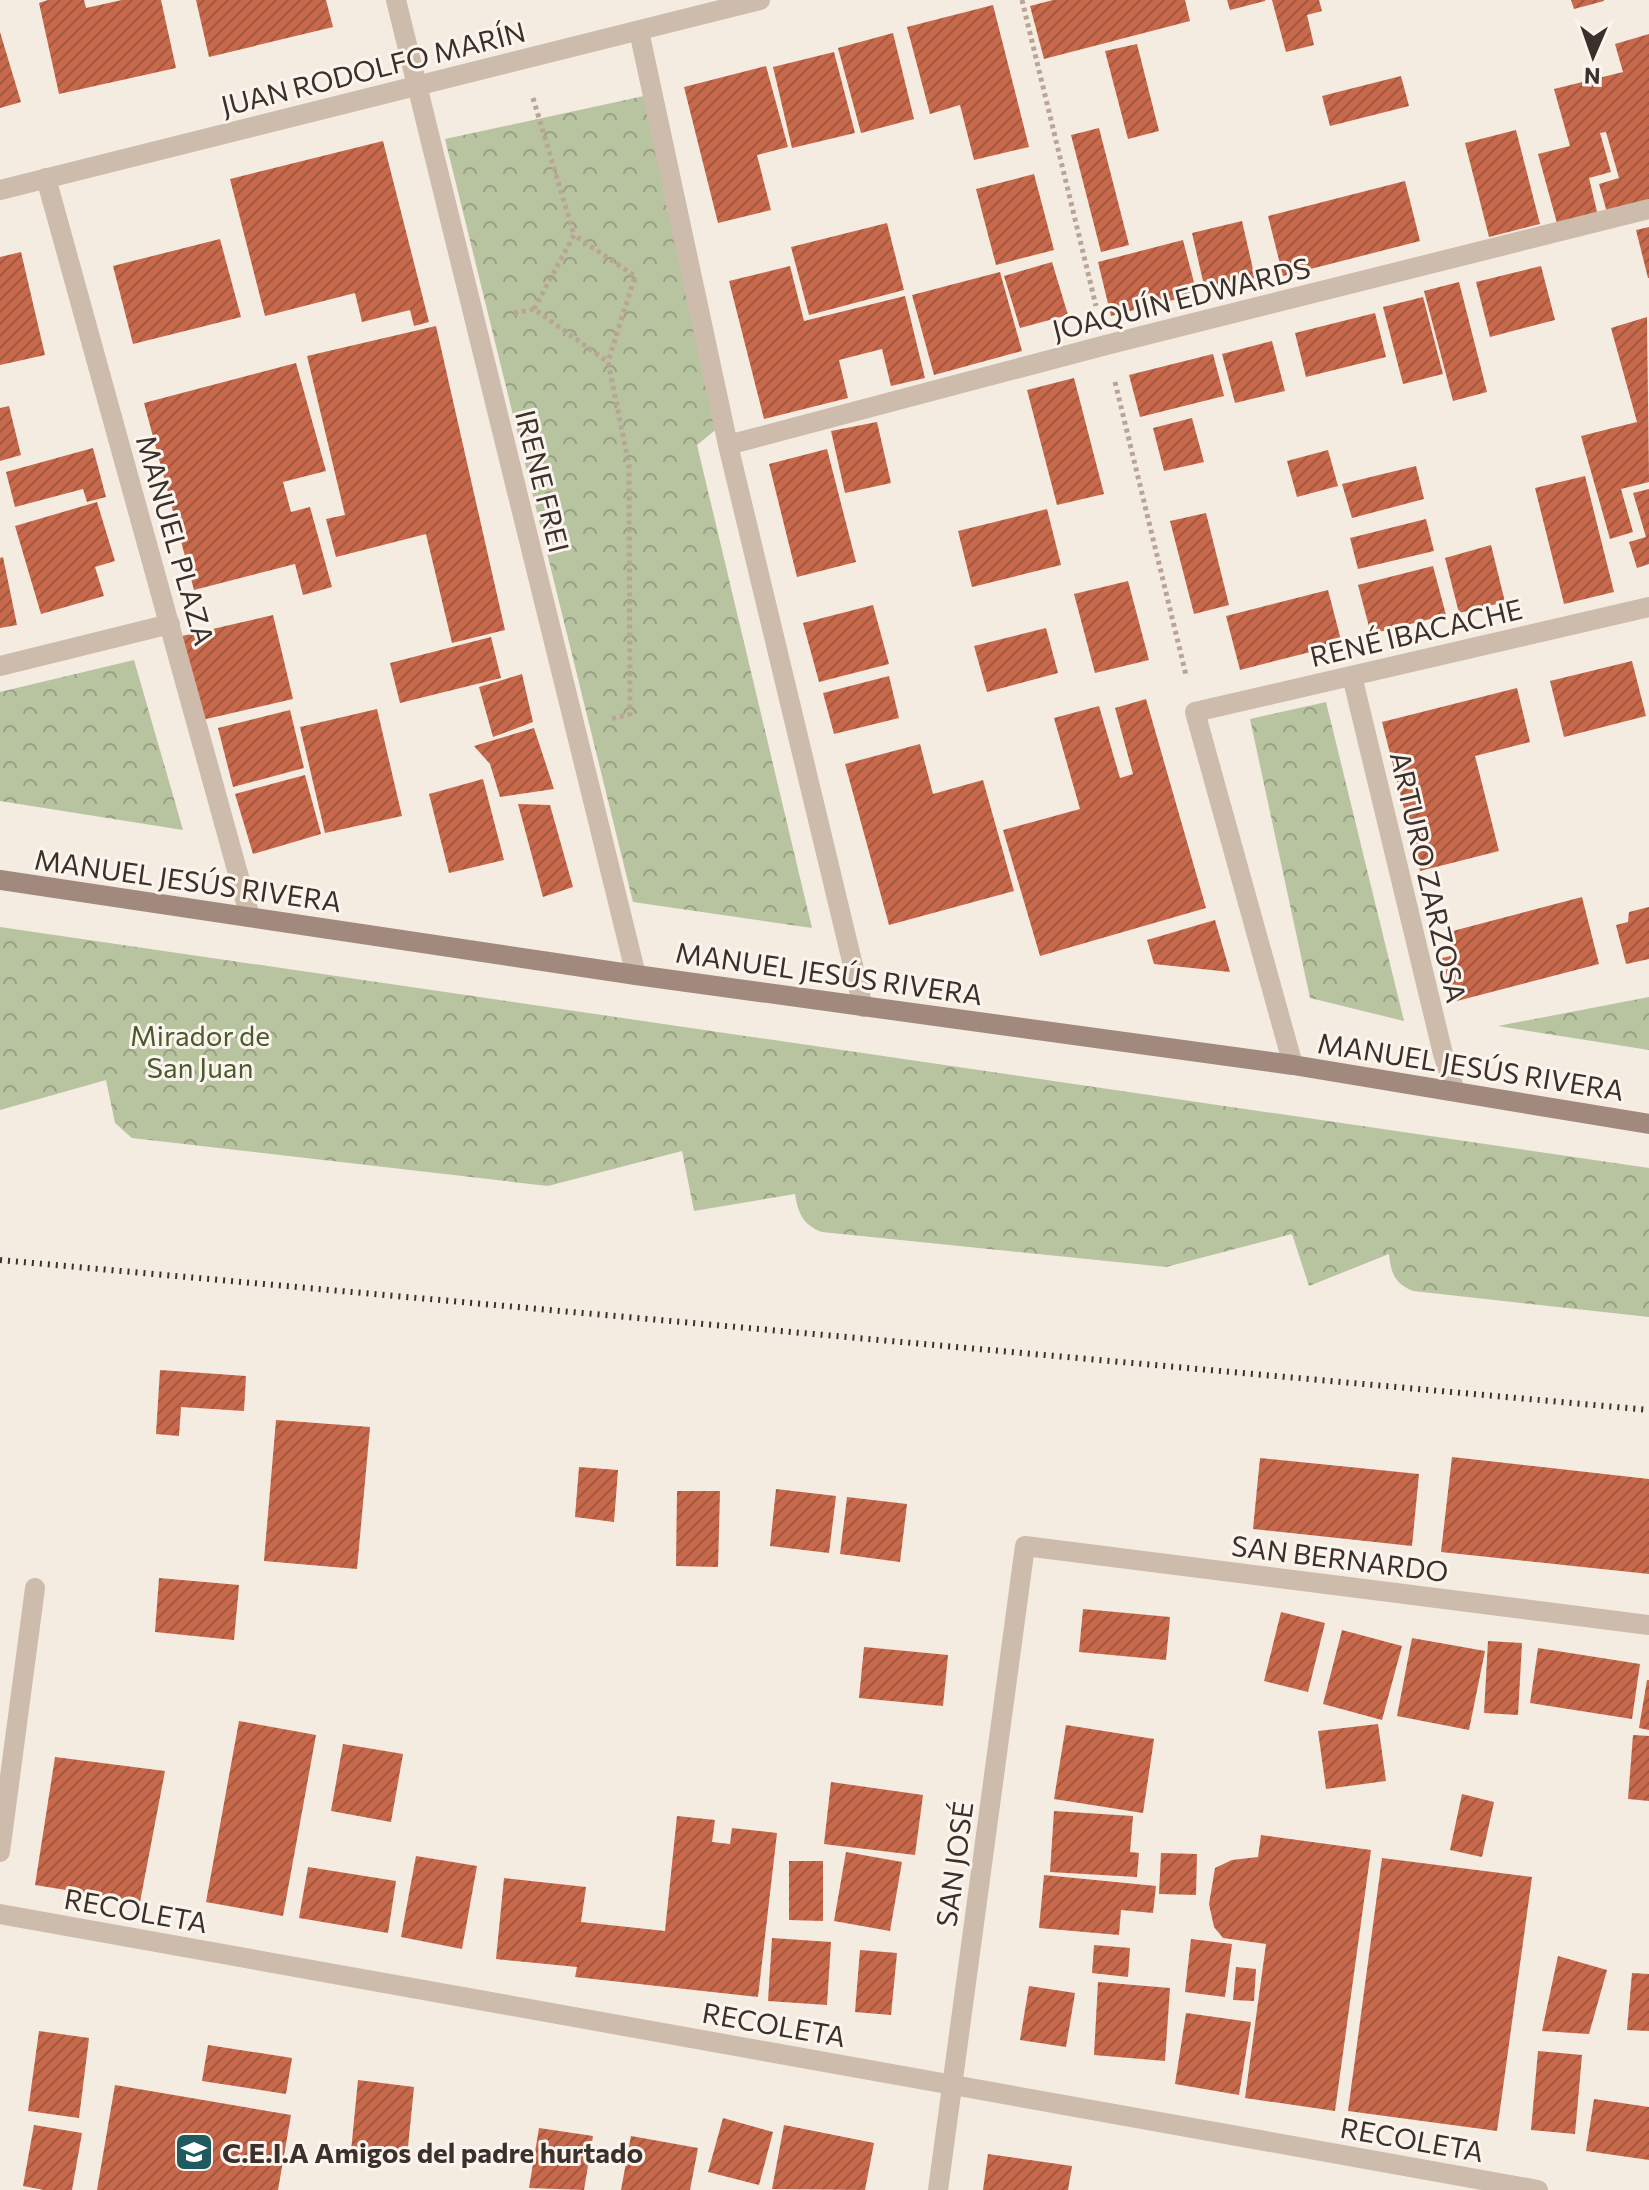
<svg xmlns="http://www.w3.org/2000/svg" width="1649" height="2190" viewBox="0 0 1649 2190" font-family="Commissioner,sans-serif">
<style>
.park{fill:url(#park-crowns)}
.building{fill:url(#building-hatch)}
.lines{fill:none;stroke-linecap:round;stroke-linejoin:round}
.path{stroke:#b9a596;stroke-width:5;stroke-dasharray:4 4;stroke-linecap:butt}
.street{stroke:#cdbbac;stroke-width:20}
.secondary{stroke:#a18a7d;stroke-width:20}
.rail{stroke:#3b302b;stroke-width:6;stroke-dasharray:2 6;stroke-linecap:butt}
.labels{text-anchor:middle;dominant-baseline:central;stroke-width:6;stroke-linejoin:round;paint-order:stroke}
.street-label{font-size:28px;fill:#3b302b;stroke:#fbf5ee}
.park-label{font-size:28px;fill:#4a5a2e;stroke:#fbf5ee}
.poi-label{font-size:28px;font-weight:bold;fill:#3b302b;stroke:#fbf5ee;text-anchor:start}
</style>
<defs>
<pattern id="park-crowns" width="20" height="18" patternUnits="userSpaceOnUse" patternTransform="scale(2)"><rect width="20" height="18" fill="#b8c4a0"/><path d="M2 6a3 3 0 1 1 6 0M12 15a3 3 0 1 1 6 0" fill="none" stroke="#97a083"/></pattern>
<pattern id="building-hatch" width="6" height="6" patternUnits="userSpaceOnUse" patternTransform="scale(2)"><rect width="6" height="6" fill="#c8694b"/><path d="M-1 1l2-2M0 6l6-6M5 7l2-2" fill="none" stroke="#a4573f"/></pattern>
</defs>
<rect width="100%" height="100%" fill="#f4ebe1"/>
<g class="park">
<path d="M644 96 719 427 697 445 812 928 633 902 445 139Z"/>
<path d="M134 660 183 830 0 801V692Z"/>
<path d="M1326 702 1404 1021 1310 998 1250 719Z"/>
<path d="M0 927 1649 1168V1317L1413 1291C1394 1283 1391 1273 1389 1254L1309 1286 1292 1234 1166 1267 822 1232C803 1225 798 1213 795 1194L694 1211 682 1151 548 1186 132 1138 115 1123 106 1080 0 1110Z"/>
<path d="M1649 997V1050L1498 1026Z"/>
</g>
<g class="building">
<path d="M48 0H84L86 8 122 0H161L176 68 59 94 39 3Z"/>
<path d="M196 0H326L333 27 209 57Z"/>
<path d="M1053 0H1185L1190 21 1044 59 1030 6Z"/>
<path d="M1227 0H1265V1L1230 10Z"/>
<path d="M1272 0H1319L1322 11 1307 15 1314 45 1286 52Z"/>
<path d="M1571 0H1604V1L1574 9Z"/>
<path d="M993 5 1029 147 974 160 960 105 930 114 907 27Z"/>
<path d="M0 32 21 102 0 108Z"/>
<path d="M893 33 914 119 861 133 838 48Z"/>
<path d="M1649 34V205L1608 216 1599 184 1619 178 1606 132 1600 133 1611 172 1589 178 1598 216 1558 227 1538 154 1570 146 1554 89 1623 72 1615 44Z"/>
<path d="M1137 44 1159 131 1128 139 1105 51Z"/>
<path d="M834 52 855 133 792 148 773 67Z"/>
<path d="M766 66 788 147 757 155 771 210 718 223 684 87Z"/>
<path d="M1401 76 1409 106 1330 126 1322 96Z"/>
<path d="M1099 128 1129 245 1101 252 1071 135Z"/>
<path d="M1516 130 1540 224 1489 237 1465 143Z"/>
<path d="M383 141 429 322 414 326 410 310 362 322 355 293 265 316 230 179Z"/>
<path d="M1034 174 1054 250 996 265 976 189Z"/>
<path d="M1405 181 1420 241 1283 276 1268 216Z"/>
<path d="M1242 221 1255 278 1205 290 1192 233Z"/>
<path d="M887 223 904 290 809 315 791 247Z"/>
<path d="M1649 227V278H1648L1636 230Z"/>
<path d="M220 239 241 317 133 344 113 266Z"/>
<path d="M1183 240 1197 294 1111 316 1098 262Z"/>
<path d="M21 252 45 355 0 365V257Z"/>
<path d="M1052 262 1068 315 1020 328 1004 276Z"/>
<path d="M790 266 804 321 905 296 925 378 891 386 882 349 839 360 848 398 764 419 729 281Z"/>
<path d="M1541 266 1555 320 1490 337 1476 282Z"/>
<path d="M1000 272 1022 351 934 375 912 295Z"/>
<path d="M1459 282 1487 392 1453 401 1424 291Z"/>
<path d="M1423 297 1443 374 1403 384 1383 307Z"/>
<path d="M1375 313 1386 357 1306 377 1295 333Z"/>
<path d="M1647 317 1649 482 1621 489 1633 532 1610 539 1581 436 1637 422 1611 328Z"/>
<path d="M436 326 505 630 452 643 426 534 336 557 326 519 345 515 307 356Z"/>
<path d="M1272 341 1285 391 1235 403 1222 354Z"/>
<path d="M1213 354 1224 396 1140 417 1129 375Z"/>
<path d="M296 363 326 471 283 482 291 512 310 507 332 587 303 595 295 564 194 590 144 403Z"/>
<path d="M1074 378 1104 494 1057 505 1027 390Z"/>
<path d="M9 406 21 455 0 461V408Z"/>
<path d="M1192 418 1204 462 1164 471 1153 428Z"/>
<path d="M877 422 891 483 845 493 831 431Z"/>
<path d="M93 448 106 497 87 502 83 489 15 507 6 472Z"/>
<path d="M827 449 856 562 797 577 769 464Z"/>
<path d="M1328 450 1338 486 1297 497 1287 461Z"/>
<path d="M1416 466 1424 499 1352 518 1342 484Z"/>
<path d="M1585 476 1614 592 1564 604 1535 488Z"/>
<path d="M1649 489V564L1637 568 1629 542 1646 537 1633 493Z"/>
<path d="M97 502 115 561 95 567 104 596 41 614 15 526Z"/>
<path d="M1047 509 1061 565 972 587 958 531Z"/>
<path d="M1206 513 1229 605 1194 614 1170 521Z"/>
<path d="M1426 519 1434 551 1358 569 1350 538Z"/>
<path d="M1491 545 1505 602 1459 613 1445 558Z"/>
<path d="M3 557 17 625 0 628V558Z"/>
<path d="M1433 566 1446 615 1371 634 1358 585Z"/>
<path d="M1128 581 1149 660 1095 673 1074 594Z"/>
<path d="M1328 590 1342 644 1240 670 1226 616Z"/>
<path d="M873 605 889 664 819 682 803 623Z"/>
<path d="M273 615 293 699 202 720 182 636Z"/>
<path d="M1046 628 1058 673 987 692 974 646Z"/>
<path d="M491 637 501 678 400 703 390 663Z"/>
<path d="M1632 661 1646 716 1564 737 1550 681Z"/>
<path d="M522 674 533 722 493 737 479 687Z"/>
<path d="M889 676 899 718 834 734 823 693Z"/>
<path d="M1517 688 1530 742 1475 756 1499 851 1420 871 1382 722Z"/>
<path d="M1146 699 1206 908 1040 956 1003 830 1080 809 1054 718 1099 706 1120 778 1133 774 1115 708Z"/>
<path d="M377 709 402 816 325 833 300 727Z"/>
<path d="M290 710 304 768 233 787 218 728Z"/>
<path d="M534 728 554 789 500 797 490 764 474 746Z"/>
<path d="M920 744 933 794 983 780 1014 891 889 925 845 764Z"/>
<path d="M305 775 321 834 253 854 235 794Z"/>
<path d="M483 779 504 860 449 873 429 794Z"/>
<path d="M518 804 550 805 573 887 543 897Z"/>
<path d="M1582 897 1599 964 1453 1002 1442 958 1455 955 1449 932Z"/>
<path d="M1649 907V959L1626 964 1616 925 1628 922 1629 912Z"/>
<path d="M1215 920 1230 972 1154 964 1147 940Z"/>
<path d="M160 1370 246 1376 244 1411 181 1407 179 1436 156 1434Z"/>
<path d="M276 1420 370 1427 357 1569 264 1561Z"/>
<path d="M1452 1457 1649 1479V1574L1441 1552Z"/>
<path d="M1260 1458 1419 1474 1412 1546 1253 1529Z"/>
<path d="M579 1467 618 1470 614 1522 575 1517Z"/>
<path d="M776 1489 836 1496 829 1553 770 1546Z"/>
<path d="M677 1491H720L718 1567 676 1566Z"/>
<path d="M847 1497 907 1504 900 1562 840 1554Z"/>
<path d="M159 1578 239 1585 234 1640 155 1632Z"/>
<path d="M1083 1609 1170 1617 1166 1660 1079 1652Z"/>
<path d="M1281 1612 1325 1623 1308 1692 1264 1681Z"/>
<path d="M1342 1630 1402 1646 1382 1720 1323 1704Z"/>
<path d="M1412 1638 1485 1651 1469 1730 1397 1716Z"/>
<path d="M1488 1641 1522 1643 1518 1715 1484 1713Z"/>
<path d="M864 1647 948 1655 943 1706 859 1698Z"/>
<path d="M1538 1648 1640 1664 1632 1719 1530 1703Z"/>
<path d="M1647 1680H1649V1730L1639 1728Z"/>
<path d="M239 1721 316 1735 283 1916 206 1902Z"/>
<path d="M1378 1724 1386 1781 1326 1789 1318 1731Z"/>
<path d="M1066 1725 1154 1739 1143 1813 1054 1799Z"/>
<path d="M1633 1735 1649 1736V1801L1628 1799Z"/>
<path d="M343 1744 403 1754 391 1822 331 1811Z"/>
<path d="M55 1757 165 1771 140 1902 35 1885Z"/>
<path d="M831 1782 923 1795 915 1855 824 1844Z"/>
<path d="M1462 1794 1494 1802 1482 1857 1450 1850Z"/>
<path d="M1054 1811 1133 1816 1130 1852 1139 1853 1137 1877 1050 1872Z"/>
<path d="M677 1816 715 1820 712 1842 730 1844 732 1828 777 1833 758 1997 575 1977 577 1967 496 1959 504 1878 586 1887 581 1922 665 1931Z"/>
<path d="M1261 1835 1371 1850 1335 2111 1245 2098 1266 1944 1223 1938 1214 1927 1209 1904 1215 1868 1232 1860 1258 1857Z"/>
<path d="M846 1852 902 1862 890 1931 834 1921Z"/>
<path d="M1161 1853 1197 1854 1196 1895 1159 1894Z"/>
<path d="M416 1856 477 1866 462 1949 401 1937Z"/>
<path d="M1382 1858 1532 1877 1497 2131 1348 2111Z"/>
<path d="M789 1861H823V1921L789 1920Z"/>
<path d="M308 1867 396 1881 388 1933 299 1918Z"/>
<path d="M1044 1875 1156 1886 1153 1913 1121 1910 1119 1935 1039 1928Z"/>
<path d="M772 1938 831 1942 827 2005 768 2001Z"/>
<path d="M1191 1939 1232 1944 1225 1997 1185 1992Z"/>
<path d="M1094 1945 1130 1948 1128 1977 1092 1973Z"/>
<path d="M860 1950 897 1953 891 2015 855 2012Z"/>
<path d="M1558 1956 1607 1970 1589 2034 1542 2031Z"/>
<path d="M1236 1967 1256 1969 1254 2001 1233 2000Z"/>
<path d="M1632 1973 1649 1974V2031L1627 2030Z"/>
<path d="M1098 1982 1170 1988 1165 2061 1094 2055Z"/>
<path d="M1029 1986 1075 1993 1066 2047 1020 2040Z"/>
<path d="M1186 2013 1251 2022 1239 2095 1175 2084Z"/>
<path d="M39 2031 89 2038 79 2118 28 2111Z"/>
<path d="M208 2045 292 2058 286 2094 202 2081Z"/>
<path d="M1538 2051 1582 2055 1575 2134 1531 2130Z"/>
<path d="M358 2080 414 2087 407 2157 351 2151Z"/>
<path d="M115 2085 291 2115 278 2190H97Z"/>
<path d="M1594 2099 1649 2107V2160L1586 2151Z"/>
<path d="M723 2118 773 2132 759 2185 708 2172Z"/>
<path d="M34 2125 82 2133 72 2190H44L23 2186Z"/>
<path d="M784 2125 874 2143 865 2190 772 2189Z"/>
<path d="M539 2128 593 2136 584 2190 529 2188Z"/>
<path d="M631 2136 698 2148 690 2190H621Z"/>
<path d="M988 2154 1072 2166 1068 2190H983Z"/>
</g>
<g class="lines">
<g class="path">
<path d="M1022 0 1096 306"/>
<path d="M533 98 574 235"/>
<path d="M534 309 574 235 635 276 608 362"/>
<path d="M514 313 534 309 608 362 629 465 630 714 611 719"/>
<path d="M1115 382 1186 675"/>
</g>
<g class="street">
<path d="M396 0 636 975"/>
<path d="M639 31 728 445 863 1007"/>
<path d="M46 178 250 917"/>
<path d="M0 190 760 0"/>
<path d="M728 445 1106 345 1649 209"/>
<path d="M0 666 170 624"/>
<path d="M1352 676 1443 1054 1455 1091"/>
<path d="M1293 1065 1195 712 1649 607"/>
<path d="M0 1852 35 1588"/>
<path d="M0 1914 1538 2190"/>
<path d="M938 2190 1025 1546 1649 1625"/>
</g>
<path class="secondary" d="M0 880 636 975 1293 1065 1649 1124"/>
<path class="rail" d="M0 1260 1649 1410"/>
</g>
<defs>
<symbol id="school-square" viewBox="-11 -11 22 22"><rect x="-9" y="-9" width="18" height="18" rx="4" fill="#1f5a5e" stroke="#fbf5ee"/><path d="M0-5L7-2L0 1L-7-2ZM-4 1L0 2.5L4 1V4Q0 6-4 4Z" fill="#fff"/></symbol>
</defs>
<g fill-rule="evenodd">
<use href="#school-square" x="172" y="2130" width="44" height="44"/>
</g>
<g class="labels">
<g class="street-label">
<text transform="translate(373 68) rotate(-14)">JUAN RODOLFO MARÍN</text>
<text transform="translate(1181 298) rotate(-14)">JOAQUÍN EDWARDS</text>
<text transform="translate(543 481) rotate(76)">IRENE FREI</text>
<text transform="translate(176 540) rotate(74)">MANUEL PLAZA</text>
<text transform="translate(1416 632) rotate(-13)">RENÉ IBACACHE</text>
<text transform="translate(1429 877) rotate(77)">ARTURO ZARZOSA</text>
<text transform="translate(188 880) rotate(8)">MANUEL JESÚS RIVERA</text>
<text transform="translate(829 973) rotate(8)">MANUEL JESÚS RIVERA</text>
<text transform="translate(1471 1066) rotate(9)">MANUEL JESÚS RIVERA</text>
<text transform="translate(1340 1558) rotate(7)">SAN BERNARDO</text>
<text transform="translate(954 1864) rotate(-82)">SAN JOSÉ</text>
<text transform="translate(136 1910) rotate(10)">RECOLETA</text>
<text transform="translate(774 2024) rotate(10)">RECOLETA</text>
<text transform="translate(1412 2139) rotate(10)">RECOLETA</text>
</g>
<g class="park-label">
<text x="200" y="1035">Mirador de<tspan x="200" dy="32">San Juan</tspan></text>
</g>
<g class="poi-label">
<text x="222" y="2152">C.E.I.A Amigos del padre hurtado</text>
</g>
</g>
<g transform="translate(1593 56) rotate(182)" stroke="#fbf5ee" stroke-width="6" paint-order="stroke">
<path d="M0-6L14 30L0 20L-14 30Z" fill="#3b302b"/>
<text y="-12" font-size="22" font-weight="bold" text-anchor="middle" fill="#3b302b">N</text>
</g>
</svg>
